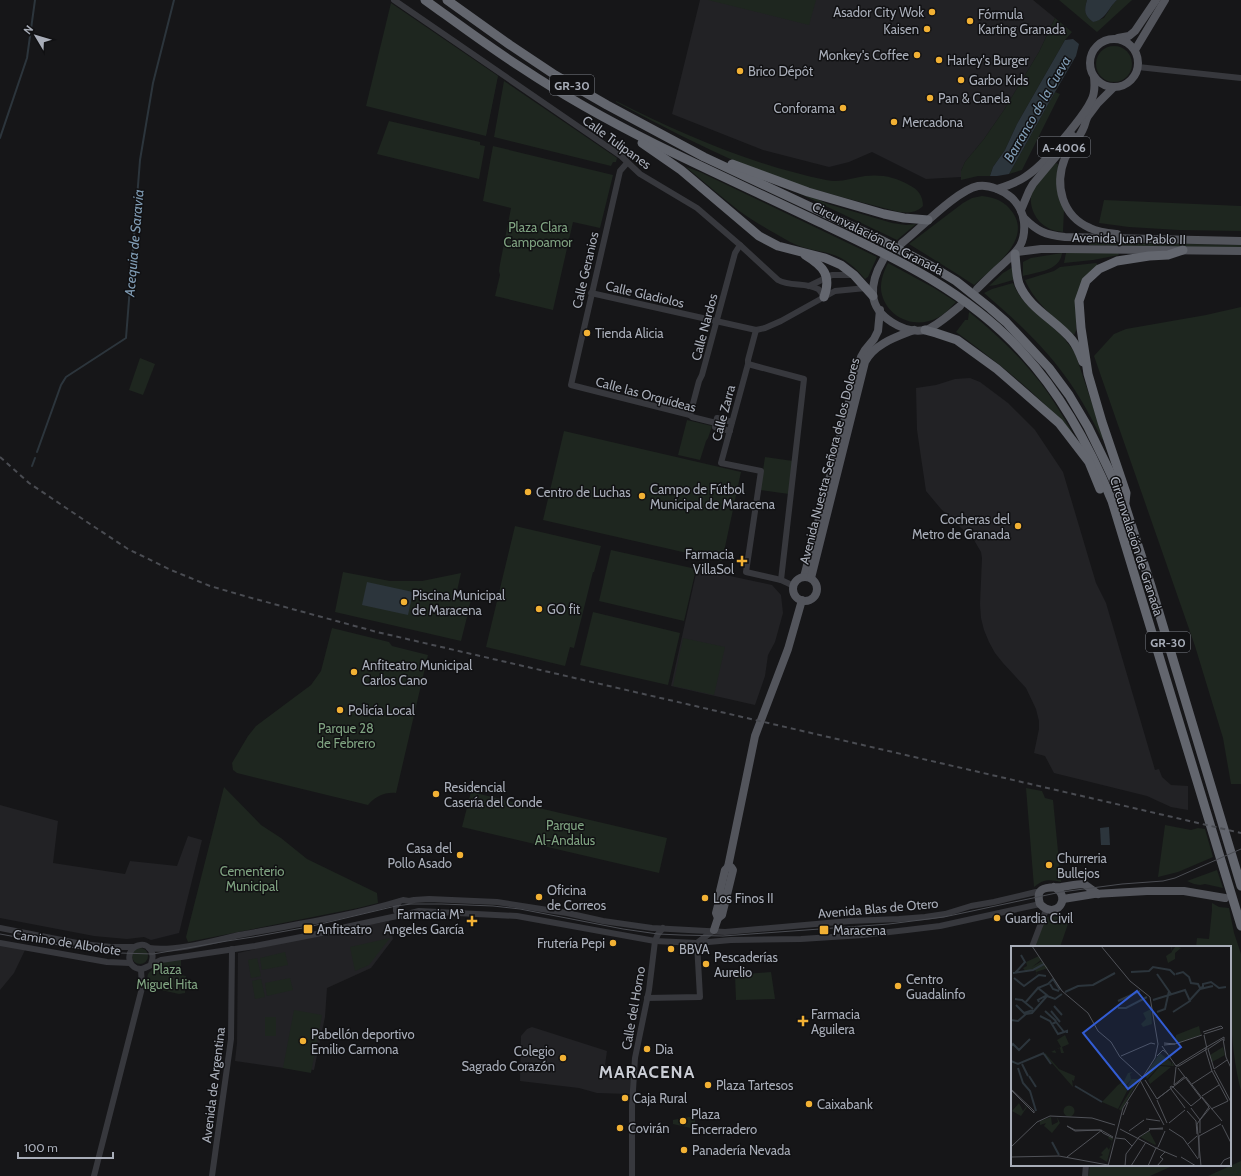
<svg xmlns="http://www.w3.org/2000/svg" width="1241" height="1176" viewBox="0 0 1241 1176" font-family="Cabin,sans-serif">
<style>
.built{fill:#222225}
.green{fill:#1e261f}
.water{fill:#2c353c}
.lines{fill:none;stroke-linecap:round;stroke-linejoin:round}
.stream{stroke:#2c353c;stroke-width:2}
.minor{stroke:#37383d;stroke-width:6}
.major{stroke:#53555c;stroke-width:8}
.highway{stroke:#63666e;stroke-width:9}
.tram{stroke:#4a4c52;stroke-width:1}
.rail{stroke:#4a4c52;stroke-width:2;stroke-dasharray:5 4;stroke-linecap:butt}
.poi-dot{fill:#f2b134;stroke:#111113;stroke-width:1.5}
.labels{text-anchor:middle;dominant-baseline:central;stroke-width:3;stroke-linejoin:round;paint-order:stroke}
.shield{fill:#111113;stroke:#7b7e86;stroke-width:1}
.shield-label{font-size:12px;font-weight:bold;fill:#a8adb8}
.poi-label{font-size:13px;fill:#a8adb8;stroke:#111113;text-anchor:start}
.street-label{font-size:13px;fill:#a8adb8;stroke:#111113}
.park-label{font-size:13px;fill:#7fa381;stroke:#111113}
.water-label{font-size:14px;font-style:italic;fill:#7f9bb3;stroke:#111113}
.district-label{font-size:17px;font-weight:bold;letter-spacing:1px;fill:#c9ccd4;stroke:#111113}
.inset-river{fill:none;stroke:#2c353c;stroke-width:2}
.inset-road{fill:none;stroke:#505258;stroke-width:1}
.view{fill:#325cd3;fill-opacity:0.15;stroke:#325cd3;stroke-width:2}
.inset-edge{fill:none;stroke:#a8adb8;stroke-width:2}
</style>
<rect width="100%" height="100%" fill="#161618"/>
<g class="built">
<path d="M700 0H1033L1055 18 1039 52 1004 110 984 139 965 162 961 171V177L926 179 872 152 849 162 829 167 763 150 672 114Z"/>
<path d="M970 378 980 382 1008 403 1035 430 1063 472 1096 583 1106 603 1155 770 1159 769 1162 777 1171 785 1188 786V810L1171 807 1147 796 1054 773 1045 756 1034 753 1039 729V721L1036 709 1026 688 1003 663 995 653 989 642 984 630 981 618 980 604 982 558 981 552 974 540 941 509 926 491 917 430 916 388 936 385 955 379Z"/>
<path d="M697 569 772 585 781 595 783 613 775 642 768 655 765 676 755 705 671 686Z"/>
<path d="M0 805 58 821 53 863 125 874 130 861 177 866 188 836 202 840 179 933 151 940 144 937 127 939 94 936 0 918Z"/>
<path d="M389 921 393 939 371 968 327 988 325 1017 314 1070 298 1068V1070L235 1061 237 1043 238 953 295 940 343 933V930Z"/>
<path d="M0 945 25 950 14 973 0 990Z"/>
<path d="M532 1027 607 1051 605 1065 628 1076H631L630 1094 597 1093 579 1088 520 1081 521 1036 527 1029Z"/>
</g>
<g class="green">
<path d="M708 0H816L809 25Z"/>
<path d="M1059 0H1087C1084 11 1084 15 1093 22L1104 18 1113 4 1117 0H1132L1097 32Z"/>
<path d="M391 3 498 76 486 136 366 106Z"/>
<path d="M1055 18 1072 32 1065 40 1017 124 1005 150 993 167 990 176H978L961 180V171L965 162 984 139 1004 110 1039 52Z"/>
<circle cx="1114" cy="64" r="18"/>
<path d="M504 81 617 158 616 162H613L611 166 494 137Z"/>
<path d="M1055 92 1060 94 1022 170 1009 174Z"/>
<path d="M616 101C683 135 753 165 826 180 840 183 852 178 865 176 881 174 896 177 909 185 918 189 923 196 923 206 916 213 908 213 899 212 847 198 794 186 744 165 700 146 658 124 616 102Z"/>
<path d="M389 121 480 142V145L485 146 479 179 377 154Z"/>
<path d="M493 146 613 175 600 228 573 222 553 310 495 296 500 275 499 271 500 264 511 208 483 201Z"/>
<path d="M1056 163 1058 164 1057 186 1064 210 1063 232C1056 231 1050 230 1045 226 1035 220 1028 204 1032 193 1037 182 1048 171 1056 163Z"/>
<path d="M686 167 700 172 877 257 868 277 865 279C856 268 845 258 831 254 817 250 803 249 790 242 773 232 754 222 738 210 720 196 703 181 686 167Z"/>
<path d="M798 190 828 204 892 223 906 225 916 224 897 240 794 191Z"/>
<path d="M982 196C996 198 1005 201 1013 213 1032 241 991 269 974 285L954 272 909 244 963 203 972 198Z"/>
<path d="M1104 200 1241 206V231L1179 230 1129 227 1099 223Z"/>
<path d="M1089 242 1241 245V248L1089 245Z"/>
<path d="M1062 253C1060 271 1037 272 1023 276V262L1031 258Z"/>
<path d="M1066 253H1118L1119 255 1093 260 1064 263Z"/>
<path d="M888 263 934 288 956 302C950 308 944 315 937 318 916 329 889 319 882 295 879 284 883 273 888 263Z"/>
<path d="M1096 263 1099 266 1076 304V331L1074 335C1055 318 1035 303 1025 280L1054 271 1060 267Z"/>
<path d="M1013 267V280L996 285 989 286 1003 273Z"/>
<path d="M1013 283C1021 305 1043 318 1060 334 1066 340 1070 346 1075 353L1104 439H1102C1091 417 1080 396 1065 376 1042 344 1013 318 984 293L992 289Z"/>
<path d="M1241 307V784H1231L1223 738 1195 646 1094 356 1114 334 1126 329 1206 315Z"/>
<path d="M969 312C995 333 1019 355 1040 382 1053 399 1064 418 1075 437 1053 410 1028 388 1001 366 986 355 972 343 956 332L965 320H968Z"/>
<path d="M140 358 155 364 143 395 129 390Z"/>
<path d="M687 420 712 426 708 438 706 441 700 460 678 455Z"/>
<path d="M564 431 741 472 722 561 543 520Z"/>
<path d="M765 457 793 461 789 494 760 490Z"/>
<path d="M515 526 601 546 594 572H593L574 648 570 647 565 666 486 647Z"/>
<path d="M611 550 696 569 684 621 599 601Z"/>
<path d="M343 572 390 581H422L461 573 457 591 472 595 469 608 470 613 467 617 461 641 335 612Z"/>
<path d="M593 612 680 633 668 685 580 665Z"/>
<path d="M332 628 389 642 392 646 428 655 396 793C385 792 376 796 368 805L237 773 233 770 232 763 248 736 256 726 311 685 321 671Z"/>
<path d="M683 638 725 647 714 695 673 686Z"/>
<path d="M224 787 261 825 281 838 307 859 377 893 378 903 358 908 188 942 186 937Z"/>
<path d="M1026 788 1042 791 1045 798 1053 800 1061 882C1050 879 1043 879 1034 887Z"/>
<path d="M471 792 667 838 659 873 462 827Z"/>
<path d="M1165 825 1191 830 1198 828 1205 829 1213 857 1178 872 1158 877Z"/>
<path d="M1217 870 1223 888 1205 884 1200 885 1194 884 1187 881Z"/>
<path d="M1212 903 1219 907 1229 908 1234 933 1241 954V1091C1229 1044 1230 996 1230 947H1196L1197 938 1209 939 1212 910Z"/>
<path d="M1063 916 1068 924 1060 947H1034L1046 917Z"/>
<path d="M390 938 369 965 355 971 350 947Z"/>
<circle cx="140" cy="956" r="8"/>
<path d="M285 952 288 965 262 970 260 958Z"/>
<path d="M257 958 261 976 251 978 248 960Z"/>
<path d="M181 959V975L186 976 185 993 179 994 148 987C146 969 149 976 156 964Z"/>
<path d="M771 972 775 999 736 1000 735 975Z"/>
<path d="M290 978 293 990 267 996 265 983Z"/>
<path d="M261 979 265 997 255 999 252 981Z"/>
<path d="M294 1010 322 1015 311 1073 283 1068Z"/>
<rect x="265" y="1017" width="11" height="19"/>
<path d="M695 1116V1129L673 1124V1120Z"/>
<path d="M1241 1161V1176H1208Z"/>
<path d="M1090 1165H1169L1170 1167 1150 1176H1088Z"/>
</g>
<g class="water">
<path d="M1087 0H1117C1108 8 1106 20 1093 22 1084 15 1084 11 1087 0Z"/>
<path d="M1073 39 1079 44 1076 56 1055 92 1009 174 997 176H990L993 167 1005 150 1017 124 1065 40Z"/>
<path d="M367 582 413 592 408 615 362 605Z"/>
<path d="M1109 827 1110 845H1101L1100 828Z"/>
</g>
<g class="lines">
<g class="stream">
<path d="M0 138 27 58 35 0"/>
<path d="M37 452 61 385 66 377 126 338 140 160 153 83 174 0"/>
<path d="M32 466 35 458"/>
</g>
<g class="minor">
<path d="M394 0 621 156 640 174 697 208 740 245 778 280C790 287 806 282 818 289 820 290 822 294 824 297"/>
<path d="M1138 67 1241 78"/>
<path d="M627 163 620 171 571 385 690 415 692 417 716 423"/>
<path d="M809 286 832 275H854"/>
<path d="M591 293 756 330 765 328 781 321 835 291 866 288 867 287"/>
<path d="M756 330 748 360V364L721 463 761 471 746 572 781 580 794 586"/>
<path d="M748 364 804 379 781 580"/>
<path d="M690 415 699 381 702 375 735 253 740 245"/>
<path d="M730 431 715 427 717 418 732 422"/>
<path d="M399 902 396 906V911L402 916"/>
<path d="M0 928 82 944 111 947H133"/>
<path d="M0 943 107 962 130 963"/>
<path d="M697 943 714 930"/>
<path d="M1032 947 1046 910"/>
<path d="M149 948C175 952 213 941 239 935 294 925 350 916 403 900L409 901 414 900 429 899 497 902 567 913 603 921 652 928 725 932 850 921 899 919 925 917 945 914 971 906 994 902 1036 892H1040"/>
<path d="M151 964C153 959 154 954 150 949 148 946 144 944 140 945 125 947 126 969 141 969 145 969 156 962 161 960L255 946 332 931 346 927 397 916H406L411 913 419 911 517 916 655 941 697 943 731 940 801 939 863 935 907 930 940 926 1040 904"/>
<path d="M647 998 700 997 697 943"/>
<path d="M94 1176 142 988 141 969"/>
<path d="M212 1176 231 1039 232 949"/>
<path d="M632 1176V1106L635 1058 649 990 655 941 658 934 663 928"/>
<path d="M1085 1176 1086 1165"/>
</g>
<g class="major">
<path d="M1118 38 1129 36 1135 31 1156 0"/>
<circle cx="1114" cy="63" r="24"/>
<path d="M1135 50 1165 0"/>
<path d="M1088 116 1097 104 1113 88"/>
<path d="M1087 118C1085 122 1085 126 1083 129 1078 140 1070 148 1065 158 1054 185 1062 216 1090 228 1098 232 1108 233 1117 234"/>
<path d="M997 189C1007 186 1016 183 1025 177 1043 165 1056 148 1070 131 1077 122 1086 112 1091 101 1095 94 1095 86 1094 77"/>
<path d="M1021 210 1029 191 1033 184 1073 136"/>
<path d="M1024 218C1037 231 1045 235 1065 237L1241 241"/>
<path d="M902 243C920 229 957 190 978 186 989 184 1004 191 1012 198 1019 205 1023 212 1024 222 1026 245 1017 251 1001 266 993 273 985 281 977 289"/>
<path d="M1017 252 1041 249H1064L1241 251"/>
<path d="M883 260C877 270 872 282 873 295 875 317 904 334 925 330 935 328 951 313 960 306"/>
<path d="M804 577 857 371 861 357 865 350 874 339 878 331 880 310"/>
<circle cx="805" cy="589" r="12"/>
<path d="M811 578 865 362C874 344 896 337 914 330"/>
<path d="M1054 887C1073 897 1056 921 1040 904 1034 885 1049 888 1061 887 1069 886 1076 884 1084 884L1098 894"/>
<path d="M1063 899 1094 894 1147 891H1184L1225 898"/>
<path d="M718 918 716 913 721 894 720 891 725 870 728 867 755 736 788 649 802 600"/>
<path d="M714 930 718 918 722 915 733 870 731 867H728"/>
</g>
<g class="highway">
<path d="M425 0C457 23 489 47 522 68 564 96 609 121 655 144 710 171 765 196 821 223 893 257 967 291 1022 352 1062 395 1090 447 1112 501L1241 926"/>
<path d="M447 0 510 45 555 75 607 105 704 157 877 238 931 266 956 281 990 308 1006 322 1049 368 1069 395 1088 427 1108 468 1125 505 1151 586 1241 886"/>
<path d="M642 143 681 170 759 236 778 246 825 258 841 265 854 275 873 296"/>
<path d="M732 164 808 192 884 214 904 218 928 220"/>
<path d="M1015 254C1016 264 1016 275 1019 284 1029 309 1056 320 1072 340 1077 346 1080 354 1083 362"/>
<path d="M805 255C823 266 832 275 824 297"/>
<path d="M925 330 936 333 957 340 997 369 1059 423 1089 462 1100 489"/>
<path d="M1125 502 1126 493 1102 422 1088 374 1081 328 1079 301 1086 281 1099 269 1117 261 1149 256 1168 255 1183 250"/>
</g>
<path class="tram" d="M0 934 92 951 120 953 153 954 182 949 227 941 253 937 308 927 396 906 411 904H442L493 906 520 909 623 929 658 934 681 935 723 936 889 924 944 917 1061 892 1122 884 1163 881 1175 878 1241 849"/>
<path class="rail" d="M0 457 29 483 90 524 128 549 171 570 210 586 248 597 377 632 1241 833"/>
</g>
<g class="poi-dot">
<circle cx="932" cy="12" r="4"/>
<circle cx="970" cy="21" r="4"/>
<circle cx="927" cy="29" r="4"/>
<circle cx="917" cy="55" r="4"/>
<circle cx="939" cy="60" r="4"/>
<circle cx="740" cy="71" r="4"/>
<circle cx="961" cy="80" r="4"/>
<circle cx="930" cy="98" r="4"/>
<circle cx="843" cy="108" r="4"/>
<circle cx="894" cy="122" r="4"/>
<circle cx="587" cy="333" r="4"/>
<circle cx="528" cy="492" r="4"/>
<circle cx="642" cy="496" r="4"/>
<circle cx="1018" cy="526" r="4"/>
<path d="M740 555h4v4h4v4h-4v4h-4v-4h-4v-4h4z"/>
<circle cx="404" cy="602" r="4"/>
<circle cx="539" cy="609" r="4"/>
<circle cx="354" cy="672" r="4"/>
<circle cx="340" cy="710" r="4"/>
<circle cx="436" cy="794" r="4"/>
<circle cx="460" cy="855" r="4"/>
<circle cx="1049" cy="865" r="4"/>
<circle cx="539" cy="897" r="4"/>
<circle cx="705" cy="898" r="4"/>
<circle cx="997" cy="918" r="4"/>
<path d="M470 915h4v4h4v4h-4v4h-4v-4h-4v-4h4z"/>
<rect x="303" y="924" width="10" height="10" rx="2"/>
<rect x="819" y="925" width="10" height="10" rx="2"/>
<circle cx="613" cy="943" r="4"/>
<circle cx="671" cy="949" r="4"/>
<circle cx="706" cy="964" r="4"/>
<circle cx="898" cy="986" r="4"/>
<path d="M801 1015h4v4h4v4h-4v4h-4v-4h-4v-4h4z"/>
<circle cx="303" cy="1041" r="4"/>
<circle cx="647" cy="1049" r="4"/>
<circle cx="563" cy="1058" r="4"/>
<circle cx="708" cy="1085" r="4"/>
<circle cx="625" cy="1098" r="4"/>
<circle cx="809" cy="1104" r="4"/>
<circle cx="683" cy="1121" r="4"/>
<circle cx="620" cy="1128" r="4"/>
<circle cx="684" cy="1150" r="4"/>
</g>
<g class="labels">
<g class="shield">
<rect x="550" y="75" width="44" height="20" rx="3"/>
<rect x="1038" y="137" width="52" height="20" rx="3"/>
<rect x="1146" y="632" width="44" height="20" rx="3"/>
</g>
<g class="shield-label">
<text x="572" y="85">GR-30</text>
<text x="1064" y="147">A-4006</text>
<text x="1168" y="642">GR-30</text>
</g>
<g class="poi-label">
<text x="924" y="12" text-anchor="end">Asador City Wok</text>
<text x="978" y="14">Fórmula<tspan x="978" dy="15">Karting Granada</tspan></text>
<text x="919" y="29" text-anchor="end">Kaisen</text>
<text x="909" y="55" text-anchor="end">Monkey's Coffee</text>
<text x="947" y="60">Harley's Burger</text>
<text x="748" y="71">Brico Dépôt</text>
<text x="969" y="80">Garbo Kids</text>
<text x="938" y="98">Pan &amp; Canela</text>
<text x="835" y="108" text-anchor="end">Conforama</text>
<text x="902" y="122">Mercadona</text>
<text x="595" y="333">Tienda Alicia</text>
<text x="650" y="489">Campo de Fútbol<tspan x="650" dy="15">Municipal de Maracena</tspan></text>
<text x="536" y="492">Centro de Luchas</text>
<text x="1010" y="519" text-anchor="end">Cocheras del<tspan x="1010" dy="15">Metro de Granada</tspan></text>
<text x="734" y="554" text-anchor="end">Farmacia<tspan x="734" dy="15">VillaSol</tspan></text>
<text x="412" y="595">Piscina Municipal<tspan x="412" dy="15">de Maracena</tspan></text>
<text x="547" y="609">GO fit</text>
<text x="362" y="665">Anfiteatro Municipal<tspan x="362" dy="15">Carlos Cano</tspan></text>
<text x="348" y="710">Policía Local</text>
<text x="444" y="787">Residencial<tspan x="444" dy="15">Casería del Conde</tspan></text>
<text x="452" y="848" text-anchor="end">Casa del<tspan x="452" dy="15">Pollo Asado</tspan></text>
<text x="1057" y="858">Churreria<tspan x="1057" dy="15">Bullejos</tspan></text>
<text x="547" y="890">Oficina<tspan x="547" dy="15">de Correos</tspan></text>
<text x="713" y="898">Los Finos II</text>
<text x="464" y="914" text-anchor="end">Farmacia Mª<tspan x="464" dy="15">Angeles García</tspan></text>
<text x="1005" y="918">Guardia Civil</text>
<text x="317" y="929">Anfiteatro</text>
<text x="833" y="930">Maracena</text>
<text x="605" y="943" text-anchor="end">Frutería Pepi</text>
<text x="679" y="949">BBVA</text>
<text x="714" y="957">Pescaderías<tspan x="714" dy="15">Aurelio</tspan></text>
<text x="906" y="979">Centro<tspan x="906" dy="15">Guadalinfo</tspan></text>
<text x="811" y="1014">Farmacia<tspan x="811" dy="15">Aguilera</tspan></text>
<text x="311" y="1034">Pabellón deportivo<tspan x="311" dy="15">Emilio Carmona</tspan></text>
<text x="655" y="1049">Dia</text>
<text x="555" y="1051" text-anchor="end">Colegio<tspan x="555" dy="15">Sagrado Corazón</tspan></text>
<text x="716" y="1085">Plaza Tartesos</text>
<text x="633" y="1098">Caja Rural</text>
<text x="817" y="1104">Caixabank</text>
<text x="691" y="1114">Plaza<tspan x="691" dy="15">Encerradero</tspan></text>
<text x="628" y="1128">Covirán</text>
<text x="692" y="1150">Panadería Nevada</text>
</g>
<g class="street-label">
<text transform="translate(617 142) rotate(36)">Calle Tulipanes</text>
<text transform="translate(878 238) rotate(27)">Circunvalación de Granada</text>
<text transform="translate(1129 238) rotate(1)">Avenida Juan Pablo II</text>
<text transform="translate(585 270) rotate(-77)">Calle Geranios</text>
<text transform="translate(645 294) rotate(13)">Calle Gladiolos</text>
<text transform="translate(704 327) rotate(-75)">Calle Nardos</text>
<text transform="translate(646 394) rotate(15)">Calle las Orquídeas</text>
<text transform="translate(723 413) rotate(-75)">Calle Zarra</text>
<text transform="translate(829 461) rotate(-76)">Avenida Nuestra Señora de los Dolores</text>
<text transform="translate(1137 546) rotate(72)">Circunvalación de Granada</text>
<text transform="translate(878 908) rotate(-5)">Avenida Blas de Otero</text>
<text transform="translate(67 942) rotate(9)">Camino de Albolote</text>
<text transform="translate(633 1008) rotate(-80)">Calle del Horno</text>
<text transform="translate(213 1085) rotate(-83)">Avenida de Argentina</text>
</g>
<g class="park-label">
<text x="538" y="227">Plaza Clara<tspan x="538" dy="15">Campoamor</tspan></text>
<text x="346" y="728">Parque 28<tspan x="346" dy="15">de Febrero</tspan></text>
<text x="565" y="825">Parque<tspan x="565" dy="15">Al-Andalus</tspan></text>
<text x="252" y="871">Cementerio<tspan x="252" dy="15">Municipal</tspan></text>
<text x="167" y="969">Plaza<tspan x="167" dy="15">Miguel Hita</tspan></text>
</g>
<g class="water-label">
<text transform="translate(1037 109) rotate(-60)">Barranco de la Cueva</text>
<text transform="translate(134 243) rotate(-85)">Acequia de Saravia</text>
</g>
<g class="district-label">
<text x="647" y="1072">MARACENA</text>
</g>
</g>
<g transform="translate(1011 946)">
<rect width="220" height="220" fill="#161618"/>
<path d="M160 0H161V5L165 0 170 2 164 7V13L157 17 155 10 161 6ZM28 10 30 14 21 21 31 15 37 22 25 26 27 30H26L24 23 14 25 12 22 16 20 15 16ZM140 63 141 78 132 81 130 78 135 73 132 67ZM188 80 190 89 170 96H164L165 89ZM54 89 58 98 51 101 53 107H50L49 102 44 104 45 107 40 106 50 101 46 94ZM212 101 214 109 201 116 199 109ZM38 106 34 107 48 123 64 130 63 135 61 134 62 141 33 108 34 107ZM149 107 160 116 161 120V115L163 120 149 119 136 133 134 129ZM149 120 160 121 139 138 137 134ZM122 126 119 128 120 133H128L110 165 108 163 124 137 119 142 116 140 121 133 114 140 109 138 117 143 107 163 91 156 107 139 113 135 117 127ZM8 157 12 165 15 161 12 158 16 161 10 170 1 165ZM52.5 165a5.5 5.5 0 1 1 11 0a5.5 5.5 0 1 1-11 0ZM40 171 41 179 47 176 46 171 49 177 41 187 33 180 35 177 29 179V175ZM138 185 145 198 144 199 129 191ZM99 190 102 192 96 216 88 211 92 209 90 207 96 201 98 204 101 195 97 192Z" fill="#1e261f"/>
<path class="inset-river" d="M120 26 138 25 142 21 159 24 164 29M2 27 22 24 33 18M4 27 14 16 10 9M146 28 160 48M165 28 172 26 178 31 180 37 187 38 189 42 192 41V38L200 36 208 42 215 41M3 32 13 40 28 29 35 30M39 38 42 43 48 45M27 42 37 38 42 33 49 44M54 46 67 40 82 39 104 27M4 53 11 54 22 63M142 54 174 44 179 55 162 66M179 54 189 43 202 40M107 55 129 45M28 56 27 54 36 49M14 57 27 42 37 50M5 59 13 67 22 64M43 60 51 69M107 62H115L136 51M34 65 45 75M40 65 49 76M146 66 154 63 158 45M29 70 39 75 47 88 56 85V87M0 74 7 75 15 68 21 67 36 50 44 53 51 48M41 78 45 76 53 86M0 100 2 98 8 104 19 93M33 108 40 118M0 115 7 118 33 107M11 118 17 130M7 122 12 137 19 145 25 165M18 130 25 141M64 140 91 156M41 196 48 209"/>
<path class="inset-road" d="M21 0 51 45 77 67 87 85 100 96 109 111 132 132M90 0 119 35 139 51 147 98 144 112 112 162 97 220M192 86 210 80 212 82 193 88M212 93 215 111 220 122M213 95V91L194 102 201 125 217 155M164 98 191 89M153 99 164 98 153 97M151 100 165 120M197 103 203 123M197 103 212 93M110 110 140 97 144 98M146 110 152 104 157 108M168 120 196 103 193 89M168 120H165L194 102M167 122 190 152M203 123 216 114M203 124 210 137M129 134 153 179M134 134 146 153 175 131 198 161 186 178 190 220M210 137 220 156M181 138 201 125M163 139 165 121M163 139 174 130M0 143 23 165V167L0 144M160 143 159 141 161 140 180 160M160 143 174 162M191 150 208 139M191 151 211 175M146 153 159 143M146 154 156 177M180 160 190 152M180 162 189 174V187M200 163 217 155M176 165 185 175 186 188M112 169 117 156M135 173 149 175M189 174 199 162M158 177 174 164M211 179 220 197M109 183 145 202M152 183H138L152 182M158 183 172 192 187 213M118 185 133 174M188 190 210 178M188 190V212M102 192 92 187 89 184 64 185 56 180 64 184H90L102 191M105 192 114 193 121 200M177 198 186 190M0 201 26 176 39 170 81 172 104 179M147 201 154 185M147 202H145L166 211M0 211 48 210 97 219M56 211 91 184M170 211 185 220M114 220 115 208 128 191 139 184M120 220 135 196M137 220 145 202M146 220 152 213 149 211 154 206M209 220 213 214 220 211"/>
<path class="view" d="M126 45 170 101 117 143 72 87Z"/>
<rect width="220" height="220" class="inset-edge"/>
</g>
<g transform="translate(36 36) rotate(308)" stroke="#111113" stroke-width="3" paint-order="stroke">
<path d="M0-3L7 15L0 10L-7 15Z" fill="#a8adb8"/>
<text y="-6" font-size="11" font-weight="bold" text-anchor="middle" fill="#a8adb8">N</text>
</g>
<path d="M18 1152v6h95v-6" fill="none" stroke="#a8adb8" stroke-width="2"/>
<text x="24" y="1152" font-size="12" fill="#a8adb8" stroke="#111113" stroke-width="3" paint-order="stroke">100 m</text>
</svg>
